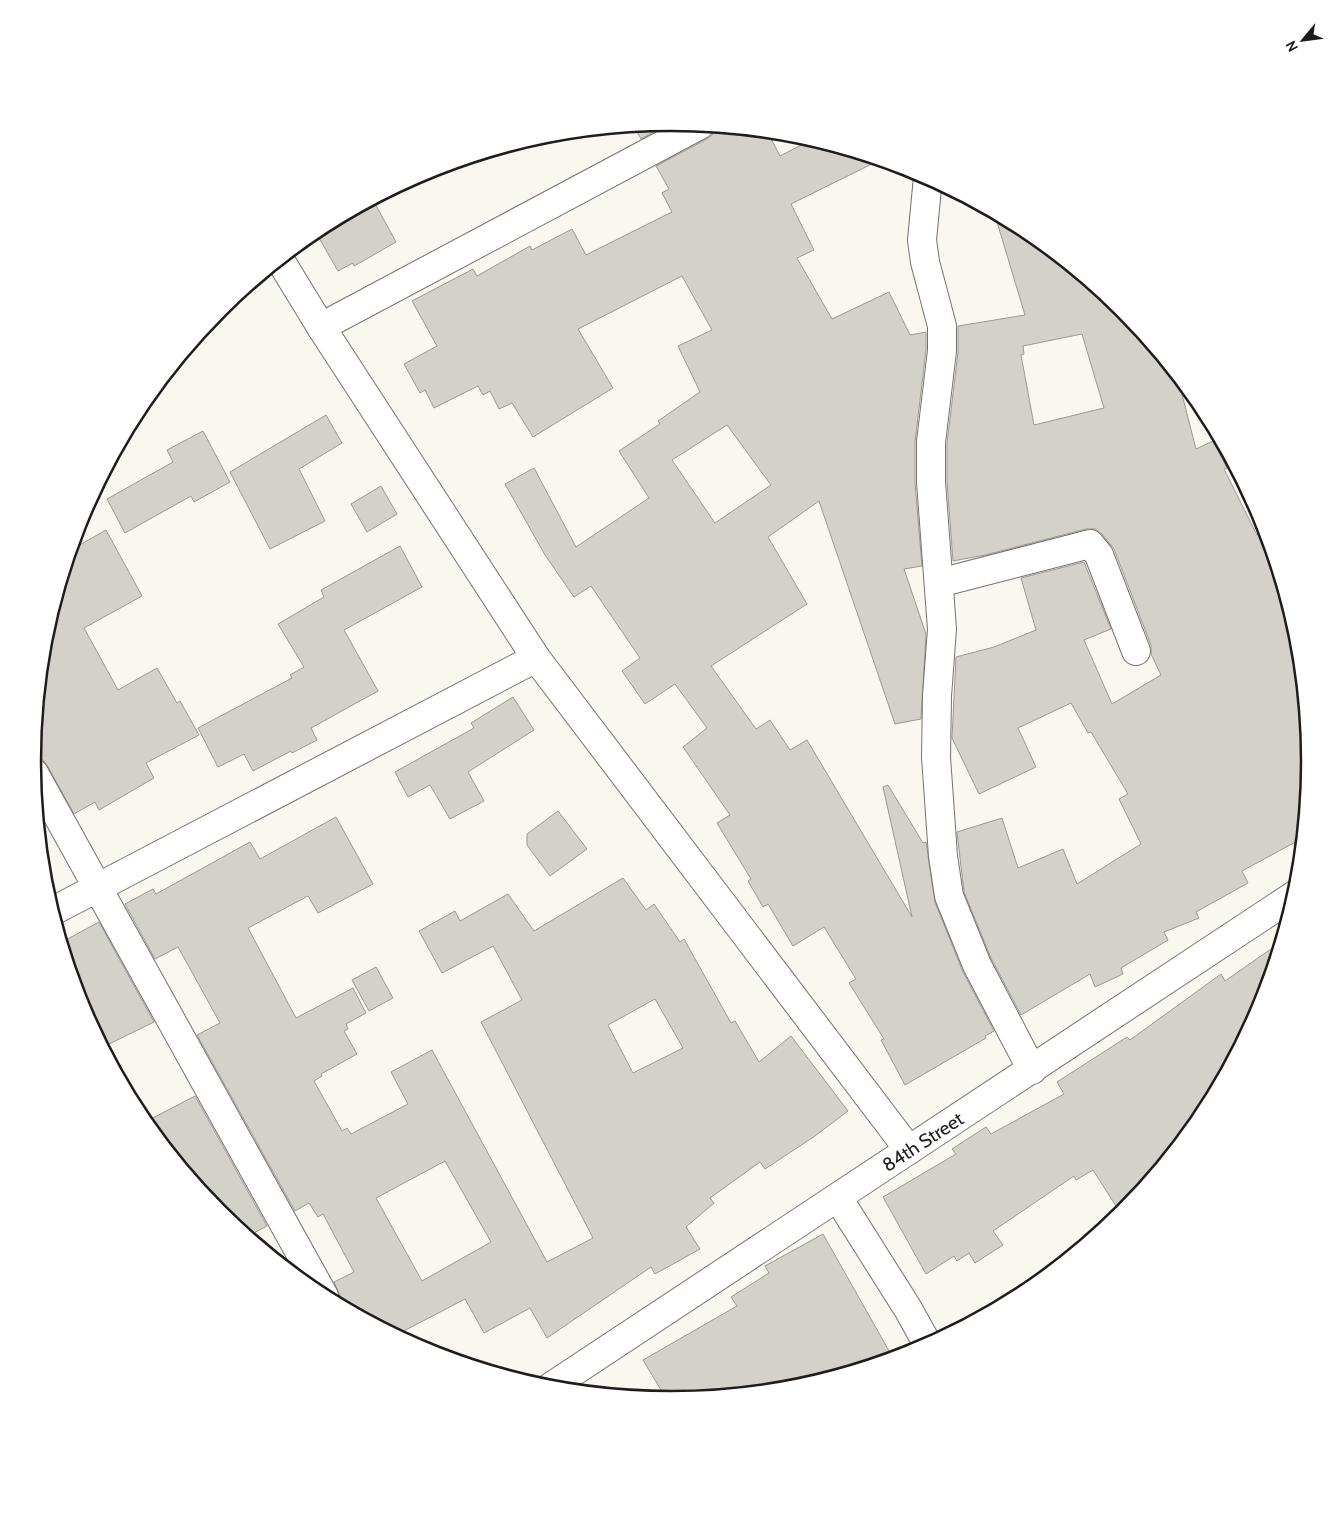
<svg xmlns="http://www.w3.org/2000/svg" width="1343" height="1522" viewBox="0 0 1343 1522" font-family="Cabin,sans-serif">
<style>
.building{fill:#d3d1ca;stroke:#9c9993;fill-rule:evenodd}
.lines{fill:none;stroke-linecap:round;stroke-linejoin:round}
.minor-casing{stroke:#74726c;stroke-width:30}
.minor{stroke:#fff;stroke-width:28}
.labels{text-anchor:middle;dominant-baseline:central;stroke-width:5;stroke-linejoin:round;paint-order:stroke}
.street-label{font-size:19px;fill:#1e1d1b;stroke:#fff}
.rim{fill:none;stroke:#1e1d1b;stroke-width:2.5}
</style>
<rect width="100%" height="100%" fill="#faf7f0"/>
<g class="building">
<path d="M671 122 641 139 634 126Z"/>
<path d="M715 126 767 131 780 156 813 139 880 160 791 204 814 250 797 258 832 319 889 292 910 335 926 332V350L915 442V483L922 566 904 569 926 634 921 719 895 724 819 501 768 537 807 604 711 666 756 729 770 720 790 750 807 740 912 917 883 787 888 785 923 843 926 842 935 902 963 972 994 1031 985 1036 986 1038 905 1085 881 1040 884 1039 849 983 856 979 824 927 793 946 768 904 763 907 748 881 751 879 717 823 730 815 683 747 707 728 675 684 645 704 622 671 640 658 591 586 574 597 545 555 505 484 534 468 576 547 649 498 619 451 660 424 658 421 700 392 678 346 712 330 682 276 578 329 613 388 533 437 512 403 499 409 490 391 483 395 478 386 434 408 425 390 420 393 404 364 437 346 412 301 473 269 477 276 530 246 532 250 572 229 586 255 672 212 662 193 669 189 656 166 707 139 713 134ZM727 425 771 485 715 523 672 460Z"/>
<path d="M373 200 396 242 354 266 353 263 338 271 315 231Z"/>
<path d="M994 212 1027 230 1124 309 1177 375 1196 449 1213 441 1227 468 1224 469 1257 535 1266 530 1298 637 1310 761 1303 838 1242 871 1248 883 1196 912 1199 918 1164 932 1168 940 1121 968 1123 974 1095 987 1090 974 1021 1015 991 958 964 892 957 832 1002 818 1018 868 1063 849 1077 884 1141 844 1119 799 1128 794 1091 732 1088 733 1071 703 1018 728 1036 767 979 794 952 738 956 657 994 647 1036 630 1021 578 1084 562 1111 629 1084 640 1112 704 1161 675 1151 654V645L1114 549 1102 534 1095 529H1086L985 555 953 561 947 481V443L958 353V326L1025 315ZM1082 334 1104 408 1034 425 1021 355 1024 354 1023 346Z"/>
<path d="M326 415 342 443 299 469 325 521 270 549 230 472Z"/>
<path d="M203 431 230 482 194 502 191 496 125 533 107 499 173 462 167 450Z"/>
<path d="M381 486 397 514 367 532 351 504Z"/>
<path d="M106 530 142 596 84 628 118 690 157 668 177 703 180 701 199 735 146 763 154 778 99 810 95 802 74 814 47 765 42 759 33 758 45 636 71 550Z"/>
<path d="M400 546 422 587 344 630 378 691 311 728 317 740 292 753 291 751 253 771 244 754 218 767 198 728 292 678 290 675 304 667 278 624 324 597 321 590Z"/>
<path d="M513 697 534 730 468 772 484 801 450 819 430 785 408 797 395 772 474 728 471 723Z"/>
<path d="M558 811 587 849 550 876 527 845V834Z"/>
<path d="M336 817 373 884 318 913 308 896 248 928 296 1018 353 988 366 1013 346 1024 348 1029 344 1031 357 1054 321 1074 322 1076 314 1081 342 1131 347 1128 351 1134 408 1104 391 1072 432 1050 547 1262 593 1238 481 1022 522 1000 493 946 442 973 419 931 455 911 460 921 508 894 534 931 623 878 646 910 654 904 680 942 684 939 731 1023 735 1021 759 1062 791 1036 848 1111 815 1136 765 1169 760 1162 710 1198 714 1203 686 1227 700 1249 655 1274 651 1267 547 1338 530 1308 484 1333 465 1299 396 1335 338 1304 340 1296 334 1282 354 1272 323 1214 318 1217 309 1203 295 1211 197 1035 220 1023 178 947 155 959 125 904 153 889 156 894 250 842 260 859ZM655 999 683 1048 633 1073 608 1025ZM445 1161 491 1242 422 1281 376 1198Z"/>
<path d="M99 922 154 1022 103 1047 81 1005 62 942Z"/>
<path d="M1281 942 1262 1006 1203 1116 1123 1213 1121 1214 1093 1170 1076 1180 1074 1176 993 1231 1003 1245 975 1263 969 1253 957 1261 954 1256 926 1274 883 1197 956 1154 952 1149 986 1127 991 1134 1064 1094 1057 1082 1127 1037 1130 1040 1221 974 1225 981Z"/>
<path d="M376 967 393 998 369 1011 352 980Z"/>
<path d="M195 1096 267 1226 248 1236 219 1213 145 1122Z"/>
<path d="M823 1234 893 1358 796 1388 667 1400 643 1360 737 1306 731 1297 769 1273 765 1266Z"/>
</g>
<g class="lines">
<defs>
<g id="minor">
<path d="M928 177 922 240 925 262 942 326V351L931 442V482L942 629 937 696 936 757 943 856 949 896 977 965 1032 1070"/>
<path d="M280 260 321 327 536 658 909 1150"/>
<path d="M321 327 700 125"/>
<path d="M939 583 1090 544 1099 555 1136 651"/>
<path d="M34 773 324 1296"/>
<path d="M53 911 536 658"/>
<path d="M838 1198 908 1309 928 1345"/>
<path d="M549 1388 1296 894"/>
</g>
</defs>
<use href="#minor" class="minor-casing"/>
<use href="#minor" class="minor"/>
</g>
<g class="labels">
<g class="street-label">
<text transform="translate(923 1142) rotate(-33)">84th Street</text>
</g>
</g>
<path d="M0 0H1343V1522H0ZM41 761a630 630 0 1 1 1260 0a630 630 0 1 1-1260 0Z" fill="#fff" fill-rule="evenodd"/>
<path class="rim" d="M41 761a630 630 0 1 1 1260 0a630 630 0 1 1-1260 0Z"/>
<g transform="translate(1303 40) rotate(241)" stroke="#ffffff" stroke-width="4" paint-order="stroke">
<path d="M0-4L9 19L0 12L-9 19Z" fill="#1e1d1b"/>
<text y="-8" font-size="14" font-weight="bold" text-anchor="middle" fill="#1e1d1b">N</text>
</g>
</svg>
